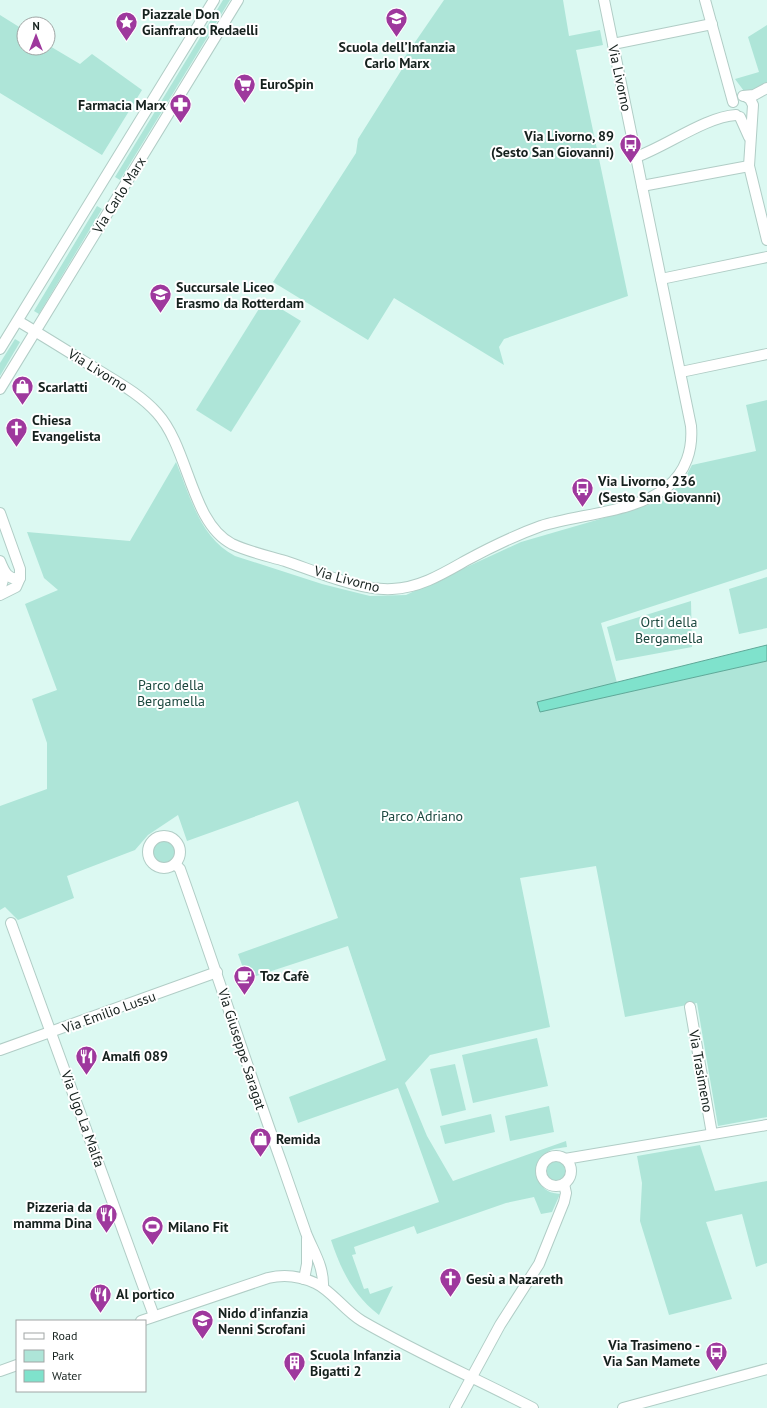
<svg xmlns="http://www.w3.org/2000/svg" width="767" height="1408" viewBox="0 0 767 1408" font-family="'PT Sans',sans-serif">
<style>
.green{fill:#aee5d8}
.water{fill:#7fe2cc;stroke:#5fa898}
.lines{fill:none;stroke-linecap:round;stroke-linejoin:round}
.minor-casing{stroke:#b1cdc6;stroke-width:12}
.minor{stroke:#fff;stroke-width:10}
.labels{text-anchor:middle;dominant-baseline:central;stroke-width:4;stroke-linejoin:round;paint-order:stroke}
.poi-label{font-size:14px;font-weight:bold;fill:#15201d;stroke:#fff;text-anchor:start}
.street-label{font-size:14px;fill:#15201d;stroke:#fff}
.park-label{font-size:14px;fill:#1c483f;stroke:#fff}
</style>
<rect width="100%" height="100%" fill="#dcf9f2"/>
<g class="green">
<path d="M223 0H230L120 180 115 177Z"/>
<path d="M444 0H563L569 36 600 30 603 45 576 50 628 296 504 339 499 347 504 365 394 298 368 340 273 282 356 153 358 139 404 66 400 64Z"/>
<path d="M0 15 24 30V48H48V45L80 64 92 54 142 90 102 155 0 93Z"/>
<path d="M767 25V83L751 92 744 91 735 79 759 72 748 37Z"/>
<path d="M97 206 102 209 39 314 34 311Z"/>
<path d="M265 299 301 321 231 432 196 410Z"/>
<path d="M15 339 20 342 0 376V363Z"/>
<path d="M767 400V569L601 623 620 694 767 661V1117L718 1126 697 1003 625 1017 596 866 520 878 550 1027 430 1055 405 1083 427 1136 453 1181 566 1141 567 1147C562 1148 556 1148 551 1150 535 1157 531 1182 548 1191 551 1193 556 1193 560 1194L552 1212 541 1214 534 1197 506 1203 417 1234 414 1226 354 1247 356 1254 352 1255 364 1289 368 1288 370 1294 393 1286 379 1315C353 1295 341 1270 331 1240L439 1202 398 1088 298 1123 289 1097 386 1060 348 946 247 979 238 954 338 918 298 801 187 841 178 815 148 835 135 850 67 876 74 898 18 920 5 907 0 910V806L47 789V743L32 699 57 690 25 604 58 590 44 578 27 532 130 541 176 462C190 496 200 538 235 556L322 584 370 596 406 595 521 542 662 501 683 482 692 465 756 451 746 405Z"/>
<path d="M767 577V628L739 634 729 589Z"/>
<path d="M691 601 692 647 616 661 607 627Z"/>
<circle cx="164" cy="852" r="12"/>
<path d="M537 1038 548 1086 473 1103 462 1055Z"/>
<path d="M455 1064 466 1110 442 1116 430 1069Z"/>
<path d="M549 1106 554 1132 510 1141 505 1116Z"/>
<path d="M491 1114 495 1132 445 1144 440 1126Z"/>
<path d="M700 1145 715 1191 767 1181V1263L756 1267 742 1214 706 1222 732 1299 669 1315 640 1221 642 1183 637 1156Z"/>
<circle cx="556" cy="1171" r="12"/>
</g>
<path class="water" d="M767 645V661L540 712 537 702Z"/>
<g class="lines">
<defs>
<g id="minor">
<path d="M705 0 733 102"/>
<path d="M613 44 712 24"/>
<path d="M743 96 754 95 767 88"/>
<path d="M745 96 750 99 753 105 749 166 767 240"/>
<path d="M740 117 749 137"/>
<path d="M636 157C667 146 705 117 736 115"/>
<path d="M642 186 749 166"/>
<path d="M661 279 767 257"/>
<path d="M18 321C45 337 72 354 98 370 119 383 141 395 157 413 189 448 191 523 232 544 249 552 268 556 285 561 315 571 361 591 392 589 420 588 444 573 467 560 491 547 516 535 541 526 579 514 637 512 667 487 686 472 693 449 691 426L604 0"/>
<path d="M0 349 214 0"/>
<path d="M681 372 767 354"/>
<path d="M0 389 238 0"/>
<path d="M0 513 20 569V578L16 587 0 595"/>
<path d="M0 561C4 571 8 581 20 578"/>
<path d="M0 590 3 580 2 567"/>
<circle cx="164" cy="852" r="16"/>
<path d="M175 864 180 869C215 967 247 1066 282 1164 290 1187 298 1210 306 1233 313 1251 324 1266 323 1287"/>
<path d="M11 923 154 1316"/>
<path d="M690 1007 712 1134"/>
<path d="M0 1050 217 972"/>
<circle cx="556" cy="1171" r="15"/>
<path d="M565 1159 767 1125"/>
<path d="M304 1279 307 1264V1239"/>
<path d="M141 1321 268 1278C284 1274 300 1276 315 1283 331 1290 345 1311 362 1321 417 1353 477 1379 533 1408"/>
<path d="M0 1371 17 1365"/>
<path d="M455 1408 500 1325 539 1264 564 1202 566 1193 564 1184"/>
<path d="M623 1408 767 1369"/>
</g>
</defs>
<use href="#minor" class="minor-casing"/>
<use href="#minor" class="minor"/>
</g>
<defs>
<symbol id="school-pin" viewBox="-11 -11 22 30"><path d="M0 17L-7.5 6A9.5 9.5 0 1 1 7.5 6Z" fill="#9e389d" stroke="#fff"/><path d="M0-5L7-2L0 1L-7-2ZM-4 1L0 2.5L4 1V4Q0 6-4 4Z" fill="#fff"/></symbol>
<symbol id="sight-pin" viewBox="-11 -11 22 30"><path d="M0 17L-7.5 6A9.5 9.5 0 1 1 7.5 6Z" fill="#9e389d" stroke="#fff"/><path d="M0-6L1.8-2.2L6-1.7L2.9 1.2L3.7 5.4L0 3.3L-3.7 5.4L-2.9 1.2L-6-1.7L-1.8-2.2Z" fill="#fff"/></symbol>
<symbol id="supermarket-pin" viewBox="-11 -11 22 30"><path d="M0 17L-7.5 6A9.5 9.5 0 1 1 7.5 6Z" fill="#9e389d" stroke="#fff"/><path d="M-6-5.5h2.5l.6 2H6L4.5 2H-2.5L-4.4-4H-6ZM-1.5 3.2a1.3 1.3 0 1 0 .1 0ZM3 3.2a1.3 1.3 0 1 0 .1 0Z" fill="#fff"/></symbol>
<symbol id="pharmacy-pin" viewBox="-11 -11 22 30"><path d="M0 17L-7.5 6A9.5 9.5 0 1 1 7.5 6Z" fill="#9e389d" stroke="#fff"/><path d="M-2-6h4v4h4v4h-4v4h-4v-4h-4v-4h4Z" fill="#fff"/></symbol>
<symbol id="bus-pin" viewBox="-11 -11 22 30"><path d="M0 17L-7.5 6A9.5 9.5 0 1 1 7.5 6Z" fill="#9e389d" stroke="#fff"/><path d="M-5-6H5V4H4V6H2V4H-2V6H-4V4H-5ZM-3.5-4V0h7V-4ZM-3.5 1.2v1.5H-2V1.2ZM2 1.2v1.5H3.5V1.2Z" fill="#fff"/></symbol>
<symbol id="shop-pin" viewBox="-11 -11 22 30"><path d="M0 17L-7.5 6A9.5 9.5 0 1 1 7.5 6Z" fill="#9e389d" stroke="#fff"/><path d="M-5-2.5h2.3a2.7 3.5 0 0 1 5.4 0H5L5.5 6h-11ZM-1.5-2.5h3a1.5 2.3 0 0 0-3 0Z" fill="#fff"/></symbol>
<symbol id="church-pin" viewBox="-11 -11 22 30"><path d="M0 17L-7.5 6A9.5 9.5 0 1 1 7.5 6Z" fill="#9e389d" stroke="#fff"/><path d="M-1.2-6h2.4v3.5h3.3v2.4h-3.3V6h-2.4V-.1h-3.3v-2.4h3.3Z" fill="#fff"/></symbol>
<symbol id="cafe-pin" viewBox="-11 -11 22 30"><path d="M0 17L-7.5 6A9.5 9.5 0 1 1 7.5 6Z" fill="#9e389d" stroke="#fff"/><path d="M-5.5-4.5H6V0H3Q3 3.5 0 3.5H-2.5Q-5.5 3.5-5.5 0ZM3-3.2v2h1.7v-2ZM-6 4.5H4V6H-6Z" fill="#fff"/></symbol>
<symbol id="restaurant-pin" viewBox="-11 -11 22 30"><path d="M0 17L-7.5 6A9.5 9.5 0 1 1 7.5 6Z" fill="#9e389d" stroke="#fff"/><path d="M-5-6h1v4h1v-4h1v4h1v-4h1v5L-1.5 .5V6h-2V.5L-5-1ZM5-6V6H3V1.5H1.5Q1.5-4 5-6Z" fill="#fff"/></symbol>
<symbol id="stadium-pin" viewBox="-11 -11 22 30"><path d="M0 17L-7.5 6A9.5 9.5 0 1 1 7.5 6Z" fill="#9e389d" stroke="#fff"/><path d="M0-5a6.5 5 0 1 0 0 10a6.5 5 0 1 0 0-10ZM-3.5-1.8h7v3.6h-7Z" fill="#fff"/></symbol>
<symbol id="building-pin" viewBox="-11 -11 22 30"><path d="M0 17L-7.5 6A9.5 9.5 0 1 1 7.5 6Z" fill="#9e389d" stroke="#fff"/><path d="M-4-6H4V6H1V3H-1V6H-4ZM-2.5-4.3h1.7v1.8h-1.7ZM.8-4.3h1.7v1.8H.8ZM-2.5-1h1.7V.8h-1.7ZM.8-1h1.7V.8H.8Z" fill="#fff"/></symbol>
</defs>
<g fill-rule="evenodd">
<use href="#school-pin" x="384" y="6" width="25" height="34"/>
<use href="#sight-pin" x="114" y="10" width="25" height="34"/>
<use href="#supermarket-pin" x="232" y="72" width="25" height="34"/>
<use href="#pharmacy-pin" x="168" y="92" width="25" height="34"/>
<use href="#bus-pin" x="618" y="132" width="25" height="34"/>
<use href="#school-pin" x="148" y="282" width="25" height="34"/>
<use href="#shop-pin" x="10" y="374" width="25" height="34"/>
<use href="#church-pin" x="4" y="416" width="25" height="34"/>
<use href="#bus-pin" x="570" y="476" width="25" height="34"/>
<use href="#cafe-pin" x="232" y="964" width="25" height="34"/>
<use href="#restaurant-pin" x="74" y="1044" width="25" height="34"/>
<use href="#shop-pin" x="248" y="1126" width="25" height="34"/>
<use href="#restaurant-pin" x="94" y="1202" width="25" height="34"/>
<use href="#stadium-pin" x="140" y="1214" width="25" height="34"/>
<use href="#church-pin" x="438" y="1266" width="25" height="34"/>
<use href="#restaurant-pin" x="88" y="1282" width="25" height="34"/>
<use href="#school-pin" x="190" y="1308" width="25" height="34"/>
<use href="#bus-pin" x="704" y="1340" width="25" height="34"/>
<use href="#building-pin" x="282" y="1350" width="25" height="34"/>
</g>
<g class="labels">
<g class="poi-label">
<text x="142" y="14">Piazzale Don<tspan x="142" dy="16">Gianfranco Redaelli</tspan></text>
<text x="397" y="47" text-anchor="middle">Scuola dell’Infanzia<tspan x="397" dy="16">Carlo Marx</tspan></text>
<text x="260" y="84">EuroSpin</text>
<text x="166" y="105" text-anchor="end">Farmacia Marx</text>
<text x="614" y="136" text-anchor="end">Via Livorno, 89<tspan x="614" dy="16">(Sesto San Giovanni)</tspan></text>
<text x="176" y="287">Succursale Liceo<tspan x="176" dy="16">Erasmo da Rotterdam</tspan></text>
<text x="38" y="387">Scarlatti</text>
<text x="32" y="420">Chiesa<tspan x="32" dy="16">Evangelista</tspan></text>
<text x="598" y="481">Via Livorno, 236<tspan x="598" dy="16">(Sesto San Giovanni)</tspan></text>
<text x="260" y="976">Toz Cafè</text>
<text x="102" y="1056">Amalfi 089</text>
<text x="276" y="1139">Remida</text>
<text x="92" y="1207" text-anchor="end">Pizzeria da<tspan x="92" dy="16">mamma Dina</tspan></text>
<text x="168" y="1227">Milano Fit</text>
<text x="466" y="1279">Gesù a Nazareth</text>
<text x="116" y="1294">Al portico</text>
<text x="218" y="1313">Nido d'infanzia<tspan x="218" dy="16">Nenni Scrofani</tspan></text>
<text x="700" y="1345" text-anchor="end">Via Trasimeno -<tspan x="700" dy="16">Via San Mamete</tspan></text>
<text x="310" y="1355">Scuola Infanzia<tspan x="310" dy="16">Bigatti 2</tspan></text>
</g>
<g class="street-label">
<text transform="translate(620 78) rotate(78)">Via Livorno</text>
<text transform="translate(119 195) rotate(-58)">Via Carlo Marx</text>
<text transform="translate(98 370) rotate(32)">Via Livorno</text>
<text transform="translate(347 579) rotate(15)">Via Livorno</text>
<text transform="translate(109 1012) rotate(-20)">Via Emilio Lussu</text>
<text transform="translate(242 1049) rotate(72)">Via Giuseppe Saragat</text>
<text transform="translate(701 1071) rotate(80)">Via Trasimeno</text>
<text transform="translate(83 1119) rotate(70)">Via Ugo La Malfa</text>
</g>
<g class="park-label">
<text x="669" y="622">Orti della<tspan x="669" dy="16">Bergamella</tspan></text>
<text x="171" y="685">Parco della<tspan x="171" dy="16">Bergamella</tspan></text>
<text x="422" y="816">Parco Adriano</text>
</g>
</g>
<rect x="16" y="1320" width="130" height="72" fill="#ffffff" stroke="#a1a6a5"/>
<rect x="24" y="1333" width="20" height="6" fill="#ffffff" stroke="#a1a6a5"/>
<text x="52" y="1340" font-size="12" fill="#15201d">Road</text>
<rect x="24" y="1350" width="20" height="12" fill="#aee5d8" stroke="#a1a6a5"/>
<text x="52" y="1360" font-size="12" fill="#15201d">Park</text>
<rect x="24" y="1370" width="20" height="12" fill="#7fe2cc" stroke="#a1a6a5"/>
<text x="52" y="1380" font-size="12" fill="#15201d">Water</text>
<g transform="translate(36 36)"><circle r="19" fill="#ffffff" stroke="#a1a6a5"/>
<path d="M0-3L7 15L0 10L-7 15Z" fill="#9e389d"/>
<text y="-6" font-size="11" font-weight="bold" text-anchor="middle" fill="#15201d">N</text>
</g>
</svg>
